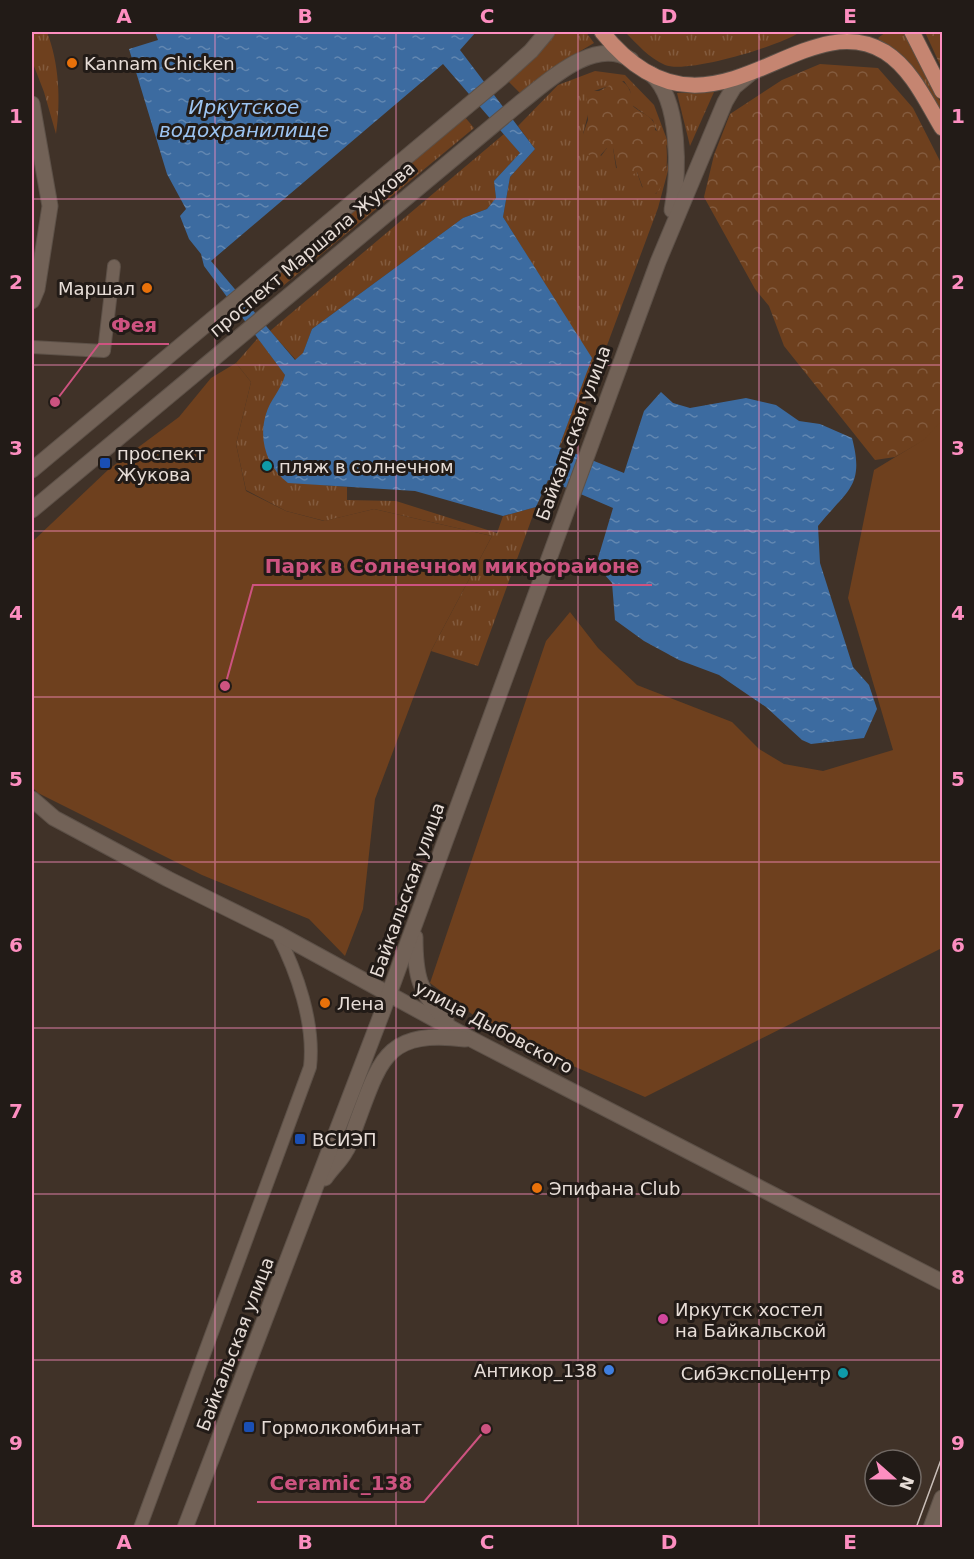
<svg xmlns="http://www.w3.org/2000/svg" width="974" height="1559" viewBox="0 0 974 1559" font-family="'DejaVu Sans',sans-serif">
<style>
.grass{fill:url(#grass-tufts);fill-rule:evenodd}
.forest{fill:url(#forest-crowns)}
.green{fill:#6e401e}
.water{fill:url(#water-ripples);fill-rule:evenodd}
.lines{fill:none;stroke-linecap:round;stroke-linejoin:round}
.street-casing{stroke:#5d5148;stroke-width:14}
.secondary-casing{stroke:#5d5148;stroke-width:17}
.primary-casing{stroke:#5d5148;stroke-width:17}
.street{stroke:#726257;stroke-width:12}
.secondary{stroke:#726257;stroke-width:15}
.primary{stroke:#c58571;stroke-width:15}
.tram{stroke:#cabfb9;stroke-width:1.5}
.grid{fill:none;stroke:#fd8ec0;stroke-width:1.5;stroke-opacity:0.55}
.food-dot{fill:#e8710a;stroke:#221b17;stroke-width:2}
.transit-dot{fill:#1a4fb4;stroke:#221b17;stroke-width:2}
.culture-dot{fill:#0f9aa8;stroke:#221b17;stroke-width:2}
.hotel-dot{fill:#d1479c;stroke:#221b17;stroke-width:2}
.shop-dot{fill:#3f7fe0;stroke:#221b17;stroke-width:2}
.labels{text-anchor:middle;dominant-baseline:central;stroke-width:6;stroke-linejoin:round;paint-order:stroke}
.poi-label{font-size:18px;fill:#e7ddd7;stroke:#221b17;text-anchor:start}
.street-label{font-size:18px;fill:#e7ddd7;stroke:#221b17}
.water-label{font-size:20px;font-style:italic;fill:#9cc3f0;stroke:#221b17}
.leader{fill:none;stroke:#cd5380;stroke-width:2}
.callout-dot{fill:#cd5380;stroke:#221b17;stroke-width:2}
.callout-label{font-size:20px;text-anchor:middle;font-weight:bold;fill:#cd5380;stroke:#221b17;stroke-width:6;stroke-linejoin:round;paint-order:stroke}
.neatline{fill:none;stroke:#fd8ec0;stroke-width:2}
.grid-label{font-size:20px;text-anchor:middle;font-weight:bold;fill:#fd8ec0}
</style>
<defs>
<pattern id="grass-tufts" width="24" height="20" patternUnits="userSpaceOnUse" patternTransform="scale(1.5)"><rect width="24" height="20" fill="#6e401e"/><path d="M3 7l-1-3M5 7V3M7 7l1-3M15 17l-1-3M17 17v-4M19 17l1-3" fill="none" stroke="#835b3e"/></pattern>
<pattern id="forest-crowns" width="20" height="18" patternUnits="userSpaceOnUse" patternTransform="scale(1.5)"><rect width="20" height="18" fill="#6e401e"/><path d="M2 6a3 3 0 1 1 6 0M12 15a3 3 0 1 1 6 0" fill="none" stroke="#835b3e"/></pattern>
<pattern id="water-ripples" width="26" height="14" patternUnits="userSpaceOnUse" patternTransform="scale(1.5)"><rect width="26" height="14" fill="#3c6ba0"/><path d="M2 4q2-2 4 0t4 0M15 11q2-2 4 0t4 0" fill="none" stroke="#6287b1"/></pattern>
</defs>
<rect width="100%" height="100%" fill="#403228"/>
<g class="grass">
<path d="M32 32H47C59 63 61 100 56 134L44 92 32 61Z"/>
<path d="M555 32H586L594 43 555 66 520 93 508 81 532 61Z"/>
<path d="M625 32H800C780 46 687 74 665 65 649 58 637 44 625 32Z"/>
<path d="M886 32H904L942 105V119L887 47 878 38Z"/>
<path d="M595 71 625 75 654 105 669 145 670 163 658 208 573 437 571 428 559 447 591 358 503 217 510 177 535 149 518 126 558 85ZM624 81 630 90 632 105 653 120C655 132 662 136 667 146 673 160 662 182 656 194L642 187 637 172 616 168 613 148H607L601 156 583 134 594 91Z"/>
<path d="M714 92 690 146 677 93Z"/>
<path d="M464 116 474 128 283 286 277 274Z"/>
<path d="M504 134 520 153 494 181 496 198 487 209 463 218 312 329 303 353 296 360 270 331Z"/>
<path d="M258 338 285 375 281 390 266 414 288 482 347 487V500L396 501 497 533 503 516 536 507 478 666 431 651 492 536 374 509 325 521 286 511 246 490 236 444 251 382 236 363Z"/>
</g>
<g class="forest">
<path d="M925 32H942V69Z"/>
<path d="M820 64 878 68 913 108 942 165V430L895 457 875 460 784 346 769 306 755 289 704 197 714 155 730 114 782 80Z"/>
<path d="M619 80C630 84 632 95 633 106 641 114 656 116 655 130L665 135C668 154 670 184 652 197L644 191 637 172 628 177 618 174 613 148H607L596 160 584 151 583 134 588 120 586 95 589 91H599Z"/>
</g>
<g class="green">
<path d="M236 363 251 382 236 444 246 491 286 511 324 521 374 509 492 536 431 651 375 799 363 909 345 956 309 919 202 875 38 793 32 787V542L109 469 179 417 211 378Z"/>
<path d="M942 420V948L645 1097 499 1034 430 983 546 641 570 612 598 648 637 685 732 722 759 749 784 764 823 771 893 750 848 598 874 470 925 439Z"/>
</g>
<path class="water" d="M155 32H476L460 50 535 149 510 177 503 217 592 358 559 447 624 473 644 411 661 392 673 403 690 408 746 398 776 405 799 421 820 424 852 438C865 487 847 490 818 526L820 563 853 667 869 685 877 709 864 738 811 744 802 740 766 707 719 675 679 660 644 641 615 620 612 583 596 565 613 508 548 480 536 507 503 516 415 491 288 483C267 467 258 440 266 414 270 400 281 390 285 375L204 266 201 254 189 239 180 216 186 209 167 174 129 49 158 40ZM443 64 520 153 494 181 496 198 487 209 463 218 312 329 303 353 295 360 211 261Z"/>
<g class="lines">
<defs>
<g id="street">
<path d="M32 347 104 351 114 266"/>
<path d="M140 1528 310 1067C315 1023 297 972 277 933"/>
</g>
<g id="secondary">
<path d="M651 74C681 99 679 175 672 210"/>
<path d="M32 104 50 206 37 289 32 301"/>
<path d="M32 470 501 78 531 51 547 32"/>
<path d="M32 510 520 103C547 82 594 36 631 60"/>
<path d="M32 799 54 818 168 879 277 933 471 1039 942 1282"/>
<path d="M415 937C415 976 419 992 446 1020"/>
<path d="M325 1178C331 1169 340 1161 345 1152 351 1144 353 1132 357 1122 381 1057 387 1030 465 1039"/>
<path d="M185 1528 382 1013 658 262 725 102 734 87 751 73"/>
<path d="M931 1528 942 1498"/>
</g>
<g id="primary">
<path d="M602 32C709 165 799 0 885 52 912 69 927 103 942 128"/>
<path d="M912 32 942 91"/>
</g>
</defs>
<use href="#street" class="street-casing"/>
<use href="#secondary" class="secondary-casing"/>
<use href="#primary" class="primary-casing"/>
<use href="#street" class="street"/>
<use href="#secondary" class="secondary"/>
<use href="#primary" class="primary"/>
<path class="tram" d="M916 1528 942 1457"/>
</g>
<path class="grid" d="M215 32V1528M396 32V1528M578 32V1528M759 32V1528M32 199H942M32 365H942M32 531H942M32 697H942M32 862H942M32 1028H942M32 1194H942M32 1360H942"/>
<g class="food-dot">
<circle cx="72" cy="63" r="6"/>
<circle cx="147" cy="288" r="6"/>
<circle cx="325" cy="1003" r="6"/>
<circle cx="537" cy="1188" r="6"/>
</g>
<g class="transit-dot">
<rect x="99" y="457" width="12" height="12" rx="3"/>
<rect x="294" y="1133" width="12" height="12" rx="3"/>
<rect x="243" y="1421" width="12" height="12" rx="3"/>
</g>
<g class="culture-dot">
<circle cx="267" cy="466" r="6"/>
<circle cx="843" cy="1373" r="6"/>
</g>
<circle class="hotel-dot" cx="663" cy="1319" r="6"/>
<circle class="shop-dot" cx="609" cy="1370" r="6"/>
<g class="labels">
<g class="poi-label">
<text x="84" y="63">Kannam Chicken</text>
<text x="135" y="288" text-anchor="end">Маршал</text>
<text x="117" y="453">проспект<tspan x="117" dy="21">Жукова</tspan></text>
<text x="279" y="466">пляж в солнечном</text>
<text x="337" y="1003">Лена</text>
<text x="312" y="1139">ВСИЭП</text>
<text x="549" y="1188">Эпифана Club</text>
<text x="675" y="1309">Иркутск хостел<tspan x="675" dy="21">на Байкальской</tspan></text>
<text x="597" y="1370" text-anchor="end">Антикор_138</text>
<text x="831" y="1373" text-anchor="end">СибЭкспоЦентр</text>
<text x="261" y="1427">Гормолкомбинат</text>
</g>
<g class="street-label">
<text transform="translate(312 249) rotate(-40)">проспект Маршала Жукова</text>
<text transform="translate(573 433) rotate(-70)">Байкальская улица</text>
<text transform="translate(407 890) rotate(-70)">Байкальская улица</text>
<text transform="translate(494 1027) rotate(28)">улица Дыбовского</text>
<text transform="translate(235 1344) rotate(-69)">Байкальская улица</text>
</g>
<g class="water-label">
<text x="244" y="107">Иркутское<tspan x="244" dy="23">водохранилище</tspan></text>
</g>
</g>
<path class="leader" d="M55 402L99 344H169M225 686L253 585H652M486 1429L424 1502H257"/>
<g class="callout-dot">
<circle cx="55" cy="402" r="6"/>
<circle cx="225" cy="686" r="6"/>
<circle cx="486" cy="1429" r="6"/>
</g>
<g class="callout-label">
<text x="134" y="332">Фея</text>
<text x="452" y="573">Парк в Солнечном микрорайоне</text>
<text x="341" y="1490">Сeramic_138</text>
</g>
<rect width="974" height="1559" fill="none" stroke="#221b17" stroke-width="66"/>
<g transform="translate(893 1478) rotate(111)"><circle r="28" fill="#221b17" stroke="#716964" stroke-width="1.5"/>
<path d="M0-4.5L10 22L0 15L-10 22Z" fill="#fd8ec0"/>
<text y="-9" font-size="16" font-weight="bold" text-anchor="middle" fill="#e7ddd7">N</text>
</g>
<rect x="33" y="33" width="908" height="1493" class="neatline"/>
<g class="grid-label">
<text x="124" y="23">A</text>
<text x="305" y="23">B</text>
<text x="487" y="23">C</text>
<text x="669" y="23">D</text>
<text x="850" y="23">E</text>
<text x="16" y="123">1</text>
<text x="958" y="123">1</text>
<text x="16" y="289">2</text>
<text x="958" y="289">2</text>
<text x="16" y="455">3</text>
<text x="958" y="455">3</text>
<text x="16" y="620">4</text>
<text x="958" y="620">4</text>
<text x="16" y="786">5</text>
<text x="958" y="786">5</text>
<text x="16" y="952">6</text>
<text x="958" y="952">6</text>
<text x="16" y="1118">7</text>
<text x="958" y="1118">7</text>
<text x="16" y="1284">8</text>
<text x="958" y="1284">8</text>
<text x="16" y="1450">9</text>
<text x="958" y="1450">9</text>
<text x="124" y="1549">A</text>
<text x="305" y="1549">B</text>
<text x="487" y="1549">C</text>
<text x="669" y="1549">D</text>
<text x="850" y="1549">E</text>
</g>
</svg>
